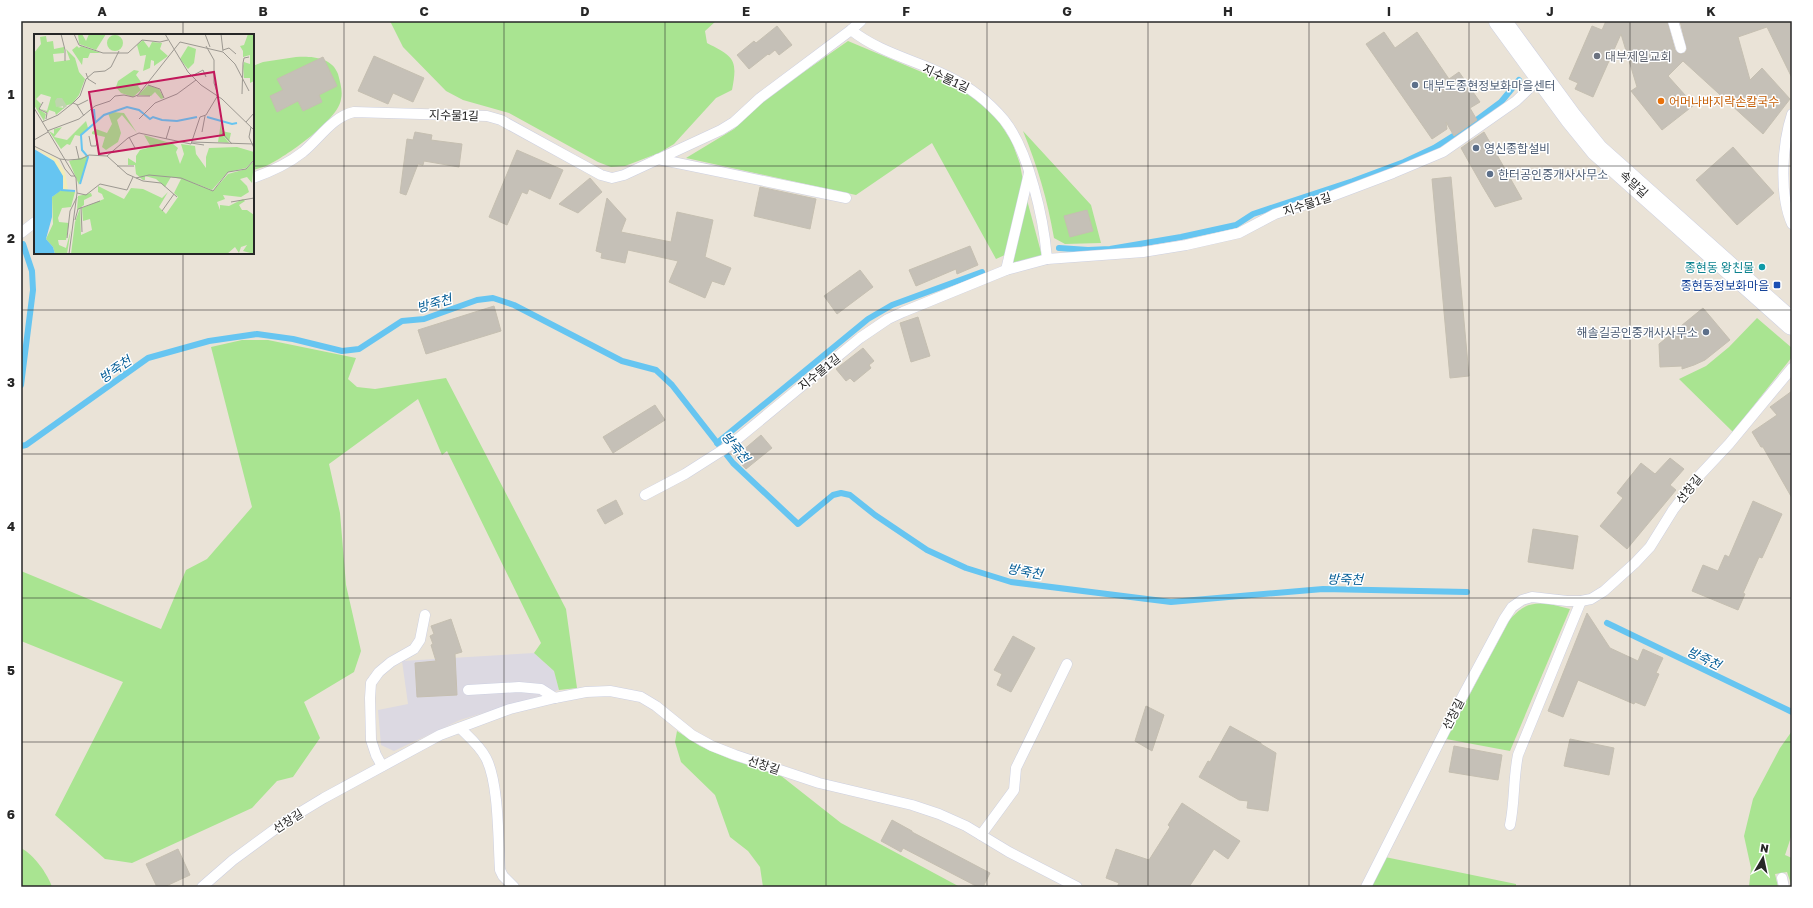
<svg xmlns="http://www.w3.org/2000/svg" width="1813" height="908" viewBox="0 0 1813 908" font-family="'Golos Text','Noto Sans KR',sans-serif">
<style>
.industrial{fill:#dcd9e2}
.green{fill:#a9e491}
.lines{fill:none;stroke-linecap:round;stroke-linejoin:round}
.stream{stroke:#66c5f1;stroke-width:6}
.building{fill:#c5c0b7;stroke:#c5bfb1}
.service-casing{stroke:#cdd0e1;stroke-width:11}
.tertiary-casing{stroke:#cdd0e1;stroke-width:23}
.service{stroke:#fff;stroke-width:10}
.tertiary{stroke:#fff;stroke-width:22}
.grid{fill:none;stroke:#272727;stroke-width:1;stroke-opacity:0.55}
.worship-dot{fill:#6b7280;stroke:#fff;stroke-width:1.5}
.service-dot{fill:#5c6f8a;stroke:#fff;stroke-width:1.5}
.food-dot{fill:#e8710a;stroke:#fff;stroke-width:1.5}
.culture-dot{fill:#0f9aa8;stroke:#fff;stroke-width:1.5}
.transit-dot{fill:#1a4fb4;stroke:#fff;stroke-width:1.5}
.labels{text-anchor:middle;dominant-baseline:central;stroke-width:3;stroke-linejoin:round;paint-order:stroke}
.worship-label{font-size:12px;fill:#5b616d;stroke:#fff;text-anchor:start}
.street-label{font-size:12px;fill:#272727;stroke:#fff}
.service-label{font-size:12px;fill:#4e5e75;stroke:#fff;text-anchor:start}
.food-label{font-size:12px;fill:#c56008;stroke:#fff;text-anchor:start}
.culture-label{font-size:12px;fill:#0d838f;stroke:#fff;text-anchor:end}
.transit-label{font-size:12px;fill:#164399;stroke:#fff;text-anchor:end}
.water-label{font-size:13px;font-style:italic;fill:#096098;stroke:#fff}
.inset-river{fill:none;stroke:#66c5f1;stroke-width:2}
.inset-road{fill:none;stroke:#9c9891;stroke-width:1}
.view{fill:#c2185b;fill-opacity:0.15;stroke:#c2185b;stroke-width:2}
.inset-edge{fill:none;stroke:#272727;stroke-width:2}
.neatline{fill:none;stroke:#272727;stroke-width:1.5}
.grid-label{font-size:13px;text-anchor:middle;font-weight:bold;fill:#272727}
</style>
<rect width="100%" height="100%" fill="#eae3d7"/>
<path class="industrial" d="M534 653 554 671 559 690 460 720 394 751 381 745 378 710 408 704 402 661Z"/>
<g class="green">
<path d="M390 21H716L705 31 707 43C734 57 738 59 732 90L716 98 674 144 659 153 625 166 611 167 598 162 509 113 463 100 446 91 403 47Z"/>
<path d="M848 41 962 89 980 102 998 120 1012 142 1020 164 1023 181 1007 254 996 259 932 143 856 195 686 158 734 129 768 97Z"/>
<path d="M296 57C311 56 332 57 338 74 340 82 343 91 341 99 339 119 288 155 270 164 265 167 259 168 253 170V66L263 62Z"/>
<path d="M1023 131 1091 205 1101 243 1065 244 1054 238C1047 198 1038 168 1023 131Z"/>
<path d="M1027 200 1042 256 1013 263Z"/>
<path d="M1757 318 1792 348V357L1733 432 1679 379 1706 366 1729 347Z"/>
<path d="M242 340H268L356 358 348 379 357 387 375 389 446 378 566 609 577 688 559 690 554 671 534 653 541 643 447 451 442 455 418 399 329 464 340 513 346 585 361 651 354 672 304 702 320 738 293 777 277 781 252 808 132 863 105 859 55 815 123 682 21 641V571L161 629 186 570 207 559 252 507 211 347Z"/>
<path d="M1546 603 1570 609 1510 751 1446 739 1510 619C1524 605 1527 604 1546 603Z"/>
<path d="M677 731 700 746 730 759 780 775 841 823 960 887H763L760 867 748 851 730 837 715 795 681 762 675 742Z"/>
<path d="M1792 731V834L1785 855 1792 858V887L1787 872 1775 874 1778 887H1749L1751 868 1744 836 1753 799 1780 748Z"/>
<path d="M21 848C34 855 47 873 52 887H21Z"/>
<path d="M1385 857 1516 884V887H1370Z"/>
</g>
<g class="lines">
<g class="stream">
<path d="M1059 248 1088 250 1110 249 1181 237 1236 225 1253 214 1353 181 1404 162 1434 148 1466 128 1501 102 1519 80"/>
<path d="M21 385 33 290 32 271 23 244"/>
<path d="M717 443 868 319 892 305 982 272"/>
<path d="M21 446 26 445 148 358 209 341 257 334 293 339 342 351 359 349 402 321 424 319 477 300 493 298 514 305 622 361 656 370 672 385 733 463 798 524 833 495 841 493 850 495 875 515 927 550 966 568 1011 582 1171 602 1323 589 1467 592"/>
<path d="M1607 623 1792 712"/>
</g>
</g>
<g class="building">
<path d="M1606 21H1667L1675 50 1680 54 1685 53 1687 49 1680 21H1792V78L1767 27 1738 37 1750 80 1762 68 1790 99 1763 134 1683 61 1668 76 1694 105 1662 130 1631 91 1637 87 1621 34 1593 97 1575 89 1578 83 1569 79 1592 26 1602 30Z"/>
<path d="M777 26 792 45 779 55 775 50 769 55 768 54 749 69 737 55 754 41 756 43Z"/>
<path d="M1384 32 1395 48 1417 32 1449 79 1459 72 1480 102 1470 108 1477 120 1454 136 1446 122 1447 129 1432 139 1366 44Z"/>
<path d="M374 56 424 78 413 102 393 93 388 104 358 91Z"/>
<path d="M323 57 337 86 319 95 322 102 303 111 298 101 277 112 270 96 283 90 277 79Z"/>
<path d="M415 132 432 135 431 140 462 144 459 167 424 161 423 165 418 164 406 195 400 193 407 139 413 140Z"/>
<path d="M1484 132 1522 199 1495 207 1483 187 1461 148Z"/>
<path d="M1733 147 1774 193 1737 225 1696 180Z"/>
<path d="M517 150 563 170 550 199 529 189 527 194 522 192 507 225 489 217Z"/>
<path d="M1451 177 1469 376 1450 378 1432 179Z"/>
<path d="M590 178 602 192 578 213 559 204Z"/>
<path d="M760 187 816 199 810 229 754 216Z"/>
<path d="M607 198 626 219 621 232 671 242 677 212 713 220 705 257 731 268 724 285 712 281 705 298 669 282 678 261 628 250 625 263 601 258 602 253 596 251Z"/>
<path d="M1087 210 1093 231 1070 237 1064 216Z"/>
<path d="M970 246 978 265 957 274 956 269 916 286 909 270Z"/>
<path d="M860 270 873 287 837 314 824 296Z"/>
<path d="M494 306 501 331 426 354 418 330Z"/>
<path d="M1703 308 1730 340 1705 360 1694 365 1682 369V366L1660 367 1659 344Z"/>
<path d="M918 317 930 356 911 362 900 323Z"/>
<path d="M863 348 874 361 869 365 871 368 854 382 850 378 846 381 836 369Z"/>
<path d="M1792 391V498L1763 447H1761L1752 432 1777 415 1770 407Z"/>
<path d="M655 405 665 420 613 453 603 437Z"/>
<path d="M761 435 772 448 746 469 735 457Z"/>
<path d="M1670 458 1684 469 1670 485 1676 490 1627 549 1600 526 1623 498 1617 493 1641 463 1655 474Z"/>
<path d="M616 500 623 514 605 524 597 510Z"/>
<path d="M1753 501 1782 514 1762 558 1759 557 1743 593 1745 594 1738 610 1692 591 1703 565 1718 571 1725 555 1729 557Z"/>
<path d="M1533 529 1578 536 1573 569 1528 562Z"/>
<path d="M1587 613 1610 648 1638 661 1643 649 1663 658 1656 673 1659 674 1645 706 1635 702 1634 704 1578 680 1563 717 1548 711Z"/>
<path d="M451 619 462 652 455 654 457 695 417 697 415 663 436 661 431 645 433 644 430 636 434 634 431 626Z"/>
<path d="M1013 636 1035 648 1011 692 997 685 1002 674 994 670Z"/>
<path d="M1146 706 1164 715 1152 751 1135 741Z"/>
<path d="M1230 726 1261 743V744L1276 753 1268 811 1247 808 1248 801 1239 800 1199 777 1208 761 1210 762Z"/>
<path d="M1570 739 1614 748 1609 775 1564 766Z"/>
<path d="M1454 746 1502 755 1498 780 1449 772Z"/>
<path d="M1182 803 1240 841 1228 859 1214 849 1189 887H1117L1119 883 1106 878 1116 849 1149 860 1170 827 1168 825Z"/>
<path d="M892 820 912 831V832L990 873 983 887H978L903 848 901 852 881 841Z"/>
<path d="M178 849 190 875 164 887H157L146 864Z"/>
</g>
<g class="lines">
<defs>
<g id="service">
<path d="M1673 21 1681 48"/>
<path d="M851 30C880 53 915 60 947 76 970 87 988 101 1004 120 1029 151 1044 220 1047 259"/>
<path d="M1792 114C1782 144 1779 195 1792 224"/>
<path d="M658 159 846 198"/>
<path d="M253 178C270 172 289 163 303 152 320 138 332 117 354 112L487 116 501 120 601 175 612 178 624 175 721 130 734 122 760 98 851 30 861 21"/>
<path d="M21 233 35 222"/>
<path d="M1006 270 1029 173"/>
<path d="M645 495 685 474 729 446 860 338 888 319 903 312 1006 270 1047 259 1143 252 1186 245 1239 233 1275 214 1332 196 1393 173 1443 152 1516 101 1541 77"/>
<path d="M468 690 519 687 541 689 555 698"/>
<path d="M460 728C469 737 480 746 486 758 499 783 498 840 500 870L503 876 514 887"/>
<path d="M382 766 376 755 371 740 370 698 371 683 379 672 391 662 414 649 420 640 425 615"/>
<path d="M1510 825C1515 802 1513 779 1518 755L1581 601"/>
<path d="M981 835 1014 790 1016 768 1067 664"/>
<path d="M1782 878 1784 887"/>
<path d="M202 887 233 860 286 821 324 798 440 735 510 709 555 698 586 692 610 691 641 697 656 706 692 735 712 746 735 755 819 783 912 805 939 814 966 826 1009 852 1077 887"/>
<path d="M1366 887 1459 703 1504 619 1512 607 1522 600 1532 597 1567 601H1581L1591 599 1604 591 1635 563 1650 547 1673 510 1699 476 1729 444 1792 368"/>
</g>
<path id="tertiary" d="M1500 21 1571 118 1597 150 1792 324"/>
</defs>
<use href="#service" class="service-casing"/>
<use href="#tertiary" class="tertiary-casing"/>
<use href="#service" class="service"/>
<use href="#tertiary" class="tertiary"/>
</g>
<path class="grid" d="M183 21V35M344 21V887M504 21V887M665 21V887M826 21V887M987 21V887M1148 21V887M1309 21V887M1469 21V887M1630 21V887M21 166H35M253 166H1792M183 253V887M21 310H1792M21 454H1792M21 598H1792M21 742H1792"/>
<circle class="worship-dot" cx="1597" cy="56" r="4"/>
<g class="service-dot">
<circle cx="1415" cy="85" r="4"/>
<circle cx="1476" cy="148" r="4"/>
<circle cx="1490" cy="174" r="4"/>
<circle cx="1706" cy="332" r="4"/>
</g>
<circle class="food-dot" cx="1661" cy="101" r="4"/>
<circle class="culture-dot" cx="1762" cy="267" r="4"/>
<rect class="transit-dot" x="1773" y="281" width="8" height="8" rx="2"/>
<g class="labels">
<g class="worship-label">
<text x="1605" y="56">대부제일교회</text>
</g>
<g class="street-label">
<text transform="translate(946 78) rotate(25)">지수물1길</text>
<text transform="translate(454 115) rotate(2)">지수물1길</text>
<text transform="translate(1634 184) rotate(42)">속말길</text>
<text transform="translate(1307 204) rotate(-18)">지수물1길</text>
<text transform="translate(819 372) rotate(-39)">지수물1길</text>
<text transform="translate(1689 489) rotate(-51)">선창길</text>
<text transform="translate(1453 714) rotate(-63)">선창길</text>
<text transform="translate(764 765) rotate(18)">선창길</text>
<text transform="translate(288 821) rotate(-33)">선창길</text>
</g>
<g class="service-label">
<text x="1423" y="85">대부도종현정보화마을센터</text>
<text x="1484" y="148">영신종합설비</text>
<text x="1498" y="174">한터공인중개사사무소</text>
<text x="1698" y="332" text-anchor="end">해솔길공인중개사사무소</text>
</g>
<g class="food-label">
<text x="1669" y="101">어머나바지락손칼국수</text>
</g>
<g class="culture-label">
<text x="1754" y="267">종현동 왕친물</text>
</g>
<g class="transit-label">
<text x="1769" y="285">종현동정보화마을</text>
</g>
<g class="water-label">
<text transform="translate(434 303) rotate(-16)">방죽천</text>
<text transform="translate(115 369) rotate(-35)">방죽천</text>
<text transform="translate(736 447) rotate(50)">방죽천</text>
<text transform="translate(1025 571) rotate(10)">방죽천</text>
<text transform="translate(1345 579) rotate(1)">방죽천</text>
<text transform="translate(1704 658) rotate(26)">방죽천</text>
</g>
</g>
<g transform="translate(34 34)">
<rect width="220" height="220" fill="#eae3d7"/>
<path d="M44 0H48L52 7 55 0H72L62 16 45 10ZM214 0H220V47L216 49V44H210L209 32 210 28 216 30V21L209 23V17L206 12 210 11ZM73 9a8 8 0 1 1 16 0a8 8 0 1 1-16 0ZM12 2 13 8 19 7 20 15 30 13V19L19 20 20 28 36 26 32 15 41 24 45 38 51 45 45 61 38 70 24 73 30 74 22 81 21 78 15 76 14 79 7 75 13 77 17 63 7 60 2 65 7 70 5 75 12 80 10 87 0 71V19L7 10 6 3ZM109 6 115 14 118 8 128 9 126 15 134 22 120 32V27L117 26 116 34 109 37 112 21 106 22 103 11ZM43 12 45 14 47 12 67 19H56L54 24H49L48 31 38 16ZM154 12 162 15 160 29 154 35 146 25ZM100 36 105 37 102 41 107 48 104 52 107 56 99 63 87 59 82 53 84 47ZM114 51 125 55 130 64 127 65 121 58 117 62 104 61ZM78 78 90 79 103 99 88 81 83 86 87 99 84 108 72 116 68 113 71 103 58 100V98L62 95 73 99 78 90 74 79ZM52 87 54 94 46 102 41 101 36 111 33 110 27 115 15 97 20 100V95L28 93 20 103 33 106ZM187 88 188 97 197 99 195 108 187 99 195 109 184 108ZM110 101 139 110 144 114 142 118 146 130 150 120 147 110 161 112 162 120 172 134V123L175 114 203 113 220 118V126L212 134 194 138 178 156 150 145 179 157 194 140 212 135 220 127 218 149 213 143 206 145 213 152 215 158 207 163 189 161 191 165 183 168 186 176V171L195 172 209 165 211 167 205 171 208 176H213L220 181V220L209 217 213 211 207 213 205 219 201 213 193 220H37L41 188 46 174 47 201 58 196 56 185 49 187 48 174 70 165 68 160 64 158V152L90 165 97 154 109 155 128 164 134 158 125 173 132 180 144 163 140 159 147 145 137 143 131 153 122 145 111 142V146H109L102 140 101 131H94V124L102 129V122L106 116 117 113ZM54 122 50 137 45 151 35 127ZM27 156 41 158 37 173 28 174 24 184 25 188 35 189 32 206H24L25 211 32 214 37 195 33 220H21L19 213 12 205 19 190 18 163ZM57 159 58 162 50 166V171L43 176 44 162Z" fill="#a9e491"/>
<path d="M0 113 23 125 31 138 34 156H28L30 150 20 127Z" fill="#f2ecb8"/>
<path d="M23 64H28L33 72 29 75V72L22 73 21 67Z" fill="#bfd5ae"/>
<path d="M0 115 20 127 29 142V155L18 163V183L12 205 19 213 21 220H0Z" fill="#66c5f1"/>
<path class="inset-river" d="M60 75 61 88M173 83 198 90 203 89M46 150 54 123 48 116 47 101 70 81 93 73 105 76 116 85 119 83 128 86 143 87 163 83M27 156 41 157"/>
<path class="inset-road" d="M27 0 31 16V27M40 0 45 11 69 19H94L108 6 126 8 134 6M131 0 154 38 167 51 188 65 220 96M171 0 176 13M187 0 189 17M189 16 195 14 202 20M52 39 54 45 62 50M158 42 169 36 172 43M114 51 126 55 130 64M208 60 209 29 210 24 215 23M103 62H116M9 68 5 75 13 79 12 85M39 69 44 71 54 66M43 71 50 82M0 74 42 144 43 159 35 220M105 85 121 69 143 60 162 46M8 88 24 81 39 69 46 62 52 45 60 38 71 37 77 33 85 17M212 88 220 79M217 93 215 103 220 114M13 97 45 85 61 72 76 67 81 62 90 61 99 63 104 61 146 8 189 18 201 30 215 57M168 98 171 82M188 99 198 110M55 102 57 112H62L63 109M95 103 101 114M132 105 136 92M0 106 14 98M158 108 220 110M157 109 170 111M0 112 26 125 34 126 47 125 55 121 73 122 94 104 105 99 157 110 166 83 172 81 184 61 180 49V26L172 12M42 112 45 125M73 122 93 140 109 147 127 149 143 163M26 125 31 135 37 142H41M83 132H100M102 144 115 141 147 144 179 157 194 138 212 135 220 126M43 159 52 161 66 150 93 156 99 143M197 168 220 164M47 173 48 198M128 177 140 160M41 186 44 175 66 167M33 204 36 177 43 163"/>
<path class="view" d="M180 38 190 101 65 120 55 58Z"/>
<rect width="220" height="220" class="inset-edge"/>
</g>
<rect width="1813" height="908" fill="none" stroke="#ffffff" stroke-width="44"/>
<g transform="translate(1763 858) rotate(9)" stroke="#ffffff" stroke-width="3" paint-order="stroke">
<path d="M0-3L7 15L0 10L-7 15Z" fill="#272727"/>
<text y="-6" font-size="11" font-weight="bold" text-anchor="middle" fill="#272727">N</text>
</g>
<rect x="22" y="22" width="1769" height="864" class="neatline"/>
<g class="grid-label">
<text x="102" y="16">A</text>
<text x="263" y="16">B</text>
<text x="424" y="16">C</text>
<text x="585" y="16">D</text>
<text x="746" y="16">E</text>
<text x="906" y="16">F</text>
<text x="1067" y="16">G</text>
<text x="1228" y="16">H</text>
<text x="1389" y="16">I</text>
<text x="1550" y="16">J</text>
<text x="1711" y="16">K</text>
<text x="11" y="99">1</text>
<text x="11" y="243">2</text>
<text x="11" y="387">3</text>
<text x="11" y="531">4</text>
<text x="11" y="675">5</text>
<text x="11" y="819">6</text>
</g>
</svg>
